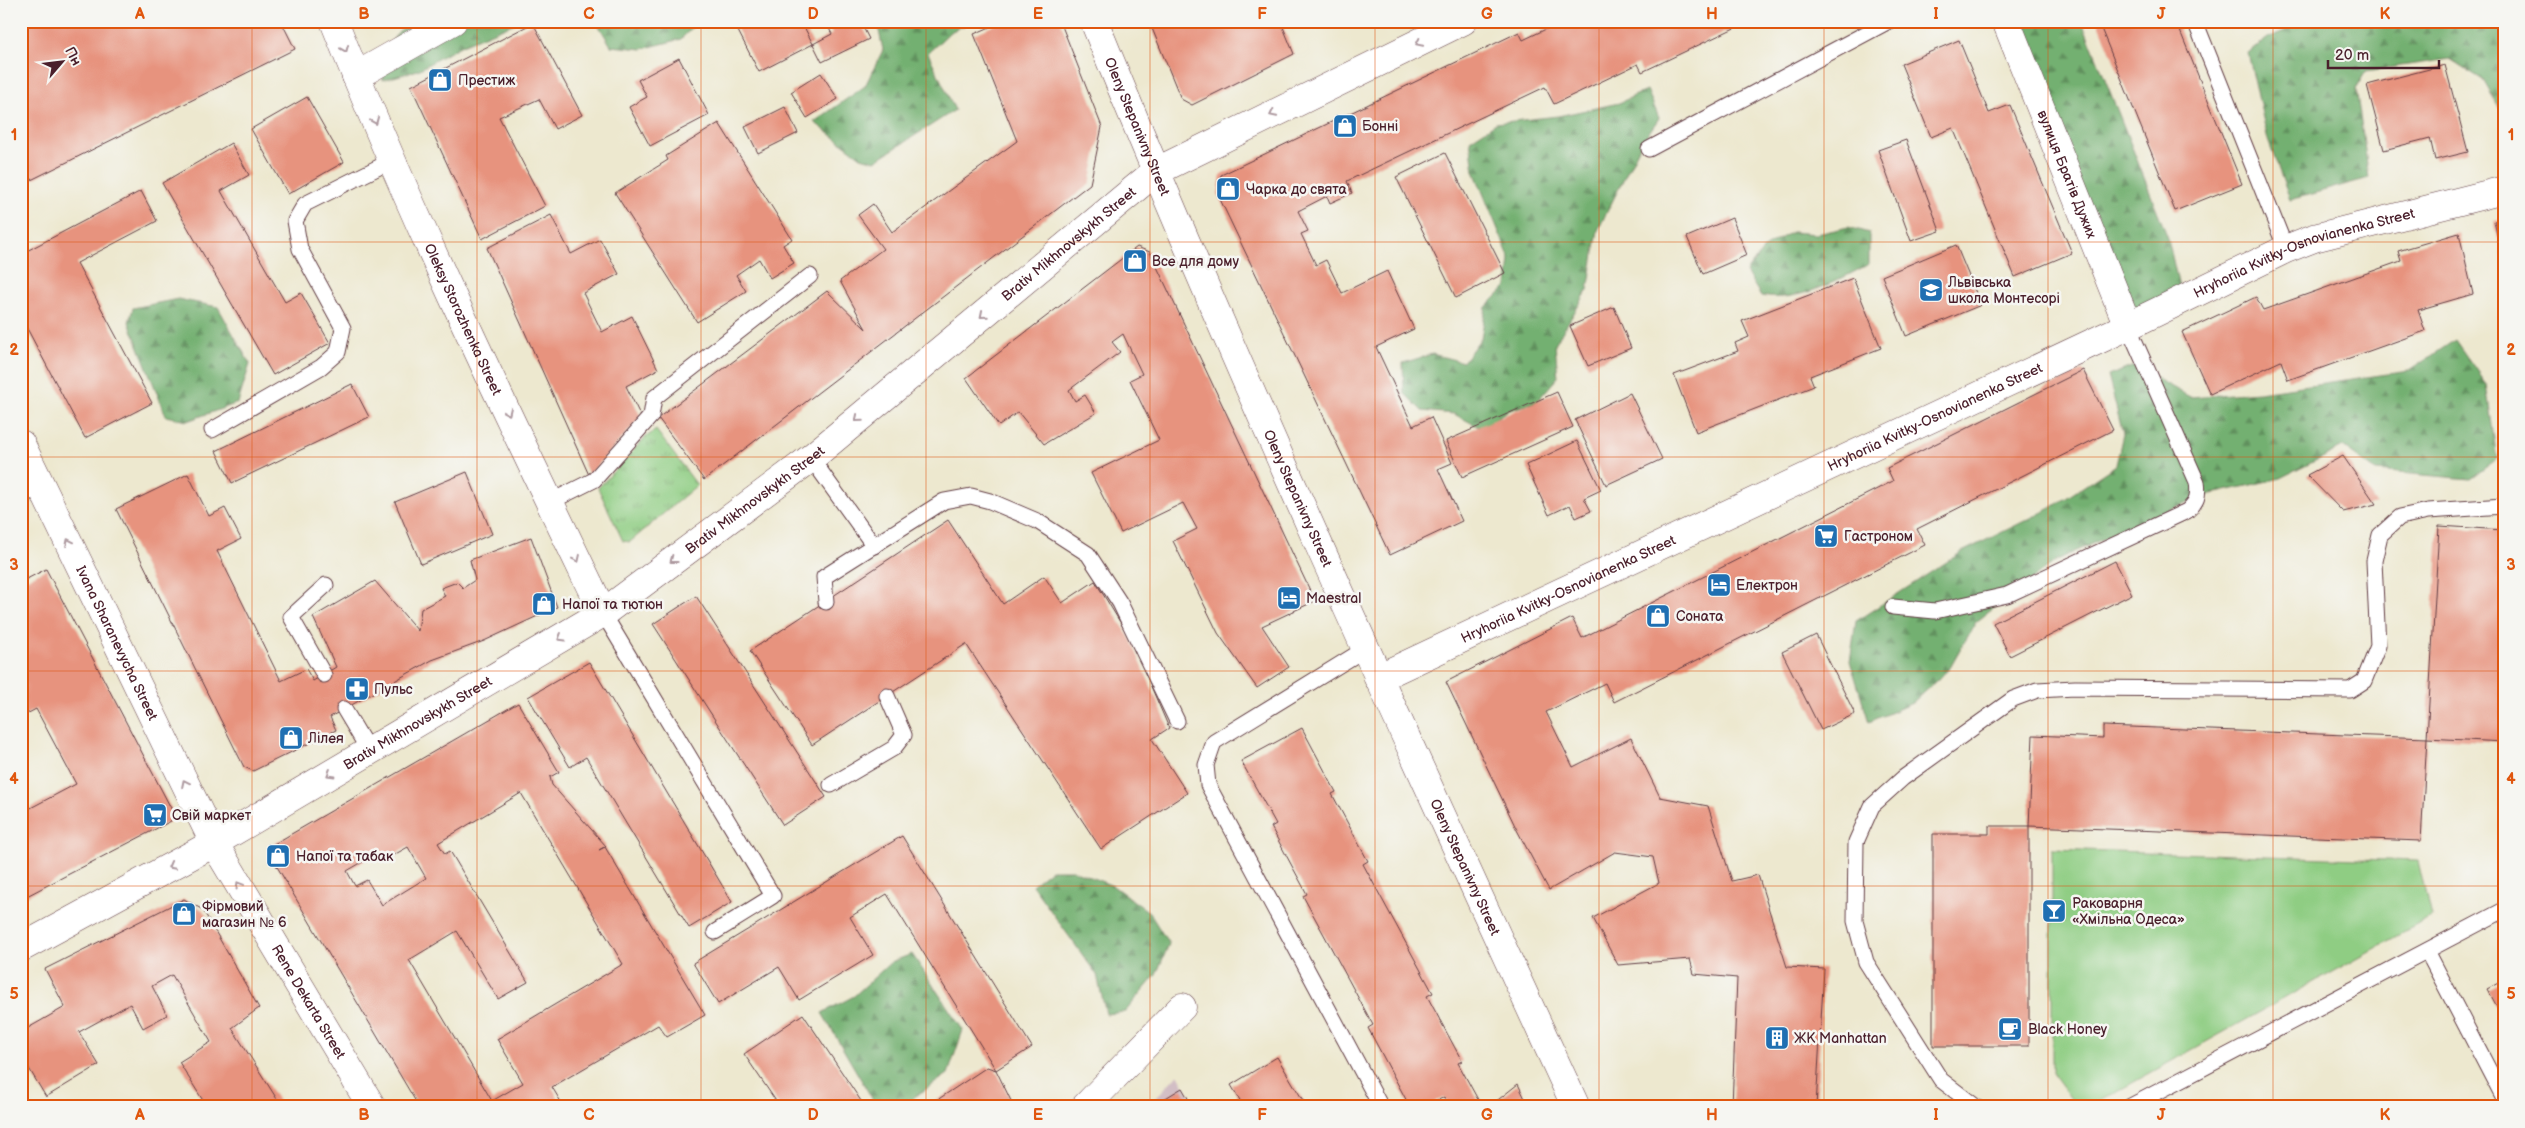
<svg xmlns="http://www.w3.org/2000/svg" width="2525" height="1128" viewBox="0 0 2525 1128" font-family="'Balsamiq Sans',sans-serif">
<style>
.industrial{fill:#d2bec5}
.green{fill:#8fcd83;stroke:#6c7657}
.forest{fill:url(#forest-firs);stroke:#5e684e}
.park{fill:url(#park-tufts);stroke:#6c7657}
.building{fill:#e7937e;fill-rule:evenodd}
.lines{fill:none;stroke-linecap:round;stroke-linejoin:round}
.service-casing{stroke:#623d44;stroke-width:17}
.minor-casing{stroke:#623d44;stroke-width:29}
.tertiary-casing{stroke:#623d44;stroke-width:29}
.service{stroke:#fff;stroke-width:15}
.minor{stroke:#fff;stroke-width:28}
.tertiary{stroke:#fff;stroke-width:28}
.oneway{stroke:#ae9aa0}
.grid{fill:none;stroke:#e0560e;stroke-width:1;stroke-opacity:0.55}
.labels{text-anchor:middle;dominant-baseline:central;stroke-width:5;stroke-linejoin:round;paint-order:stroke}
.poi-label{font-size:14px;fill:#4a1f2b;stroke:#f6f6f2;text-anchor:start}
.street-label{font-size:14px;fill:#4a1f2b;stroke:#f6f6f2}
.neatline{fill:none;stroke:#e0560e;stroke-width:2}
.grid-label{font-size:16px;text-anchor:middle;font-weight:bold;fill:#e0560e}
</style>
<defs>
<pattern id="forest-firs" width="22" height="20" patternUnits="userSpaceOnUse" patternTransform="scale(1.25)"><rect width="22" height="20" fill="#73b071"/><path d="M5 1l3.5 6h-7zM16 11l3.5 6h-7z" fill="#608f5d"/></pattern>
<pattern id="park-tufts" width="24" height="20" patternUnits="userSpaceOnUse" patternTransform="scale(1.25)"><rect width="24" height="20" fill="#8fcd83"/><path d="M3 7l-1-3M5 7V3M7 7l1-3M15 17l-1-3M17 17v-4M19 17l1-3" fill="none" stroke="#77a66b"/></pattern>
</defs>
<rect width="100%" height="100%" fill="#f6f6f2"/>
<filter id="ink" filterUnits="userSpaceOnUse"><feTurbulence type="fractalNoise" baseFrequency=".02" numOctaves="2"/><feDisplacementMap in="SourceGraphic" scale="10" xChannelSelector="R" yChannelSelector="G"/><feConvolveMatrix kernelMatrix="1 2 1 2 8 2 1 2 1" color-interpolation-filters="sRGB"/></filter>
<filter id="wash" filterUnits="userSpaceOnUse"><feTurbulence type="fractalNoise" baseFrequency=".0096" numOctaves="4" result="noise"/><feDisplacementMap in="SourceGraphic" scale="20" xChannelSelector="R" yChannelSelector="G"/><feGaussianBlur stdDeviation="1.12" result="paint"/><feColorMatrix in="noise" values="0 0 0 0 0 0 0 0 0 0 0 0 0 0 0 0 0 1.4 0 .05"/><feComposite in="paint" operator="in"/></filter>
<g filter="url(#wash)">
<rect width="100%" height="100%" fill="#ede8cf"/>
<path class="industrial" d="M1178 1074 1197 1107H1147Z"/>
<path class="green" d="M2052 849 2418 861 2431 917 2089 1107H2077L2052 1073Z"/>
<g class="forest">
<path d="M415 21H520L462 45 418 70 383 80 380 58 399 31Z"/>
<path d="M596 21H699L681 39 642 49 611 46Z"/>
<path d="M877 21H974L950 32 928 53 955 110 875 161 861 157 814 122 865 86 883 50Z"/>
<path d="M2013 21H2082L2168 238 2180 292 2131 310Z"/>
<path d="M2307 21H2504V116L2483 80 2450 59 2366 71 2356 88 2369 178 2290 200 2268 140 2248 53 2268 38Z"/>
<path d="M1647 90 1659 118 1641 144 1598 230 1588 290 1555 344 1558 377 1537 401 1507 411 1481 428 1454 414 1422 411 1404 393 1403 363 1432 354 1463 362 1481 338 1486 307 1507 286 1510 259 1474 171 1470 140 1496 123 1558 116 1619 103Z"/>
<path d="M1848 227 1869 233V264C1837 281 1798 303 1761 296L1746 272 1765 247 1792 232 1817 234Z"/>
<path d="M178 299 218 307 250 364 238 403 187 421 166 416 129 322 133 308Z"/>
<path d="M2455 340 2486 384 2497 459 2470 479 2376 471 2343 447 2281 478 2212 494 2144 520 2057 560 1976 622 1950 668 1912 703 1869 722 1850 661 1856 621 1962 552 2051 508 2116 465 2123 434 2108 376 2134 366 2190 397 2259 392 2409 371Z"/>
<path d="M1051 870H1073L1113 886 1149 912 1169 944 1156 975 1125 1012 1106 1014 1097 975 1032 885Z"/>
<path d="M912 954 963 1030 948 1074 900 1107H877L822 1013 854 996 891 962Z"/>
</g>
<path class="park" d="M656 430 697 485 630 542 623 541 598 488 646 437Z"/>
<g id="blocks">
<g class="building">
<path d="M21 21H281L295 49 25 183 21 176Z"/>
<path d="M733 21H801L813 44 759 72Z"/>
<path d="M825 21H860L869 39 822 62 813 44 832 34Z"/>
<path d="M1004 21H1060L1102 127 1090 184 704 480 658 418 827 291 866 329 840 281 883 249 858 215 873 204 892 232 1017 141 974 34Z"/>
<path d="M1149 21H1296L1283 27 1294 54 1192 105 1181 99Z"/>
<path d="M1563 21H1749L1642 72 1638 64 1554 104 1545 87 1347 181 1352 193 1330 203 1327 196 1298 211 1308 231 1301 234 1316 265 1326 260 1342 293 1387 271 1414 329 1376 347 1413 426 1431 417 1452 463 1438 469 1462 521 1390 555 1218 195 1221 175 1519 32 1523 40Z"/>
<path d="M2098 21H2176L2242 184 2175 211Z"/>
<path d="M533 23 582 115 555 129 539 99 499 117 545 206 482 239 411 86Z"/>
<path d="M1959 40 1989 113 2010 105 2072 253 2015 277 1953 128 1931 137 1901 64Z"/>
<path d="M679 58 709 115 650 146 629 107 647 97 638 80Z"/>
<path d="M2445 65 2468 152 2435 160 2430 138 2384 150 2367 85Z"/>
<path d="M821 73 838 99 807 118 791 92Z"/>
<path d="M307 97 344 162 288 194 251 129Z"/>
<path d="M785 107 798 133 758 153 745 127Z"/>
<path d="M719 123 792 239 783 245 794 263 770 278 759 259 736 275 746 291 697 322 615 193 668 160 666 156Z"/>
<path d="M1906 140 1940 231 1911 241 1878 150Z"/>
<path d="M231 143 249 175 221 191 285 302 301 293 330 343 273 375 162 183Z"/>
<path d="M1445 153 1505 273 1456 298 1396 177Z"/>
<path d="M141 191 157 221 77 263 152 403 85 438 21 317V254Z"/>
<path d="M551 215 571 254 600 239 619 274 583 293 602 332 632 316 658 369 626 386 641 417 589 475 487 248Z"/>
<path d="M1732 218 1747 255 1703 274 1687 237Z"/>
<path d="M2504 219V263H2503L2494 221Z"/>
<path d="M2459 233 2473 294 2418 310 2425 331 2288 380 2281 361 2210 394 2182 332 2256 297 2263 310 2401 261 2398 251Z"/>
<path d="M1956 245 1981 305 1906 336 1882 276Z"/>
<path d="M1137 247 1150 252 1315 601 1262 626 1289 667 1257 688 1218 633 1173 541 1197 529 1183 503 1121 533 1091 473 1159 440 1130 380 1142 374 1123 334 1112 342 1120 352 1069 390 1075 401 1085 395 1096 413 1044 444 1018 412 999 426 966 378Z"/>
<path d="M1853 278 1881 348 1810 376 1814 386 1696 432 1674 375 1738 351 1735 343 1749 337 1742 321Z"/>
<path d="M1614 307 1631 348 1588 366 1570 326Z"/>
<path d="M2083 370 2113 430 1917 529 1925 545 1614 702 1605 683 1546 712 1573 767 1631 738 1660 797 1708 806 1732 881 1758 875 1787 967 1824 969 1816 1107H1732L1737 978 1694 974 1690 959 1618 965 1593 918 1659 883 1653 857 1615 852 1549 890 1517 830 1446 682 1572 618 1582 638 1893 481 1887 468Z"/>
<path d="M352 384 369 417 232 483 216 451Z"/>
<path d="M1557 392 1573 427 1462 477 1446 441Z"/>
<path d="M1630 393 1662 459 1606 485 1575 420Z"/>
<path d="M1577 441 1601 490 1584 498 1591 511 1576 518 1570 505 1549 515 1526 465Z"/>
<path d="M2343 456 2376 504 2343 512 2307 475Z"/>
<path d="M467 472 492 534 421 564 395 502Z"/>
<path d="M188 474 209 516 225 508 241 539 217 551 281 681 306 669 313 681 336 667 313 617 375 581 418 631 421 609 445 596 441 588 457 582 463 588 475 580 470 560 531 537 557 607 484 641 432 660 330 717 336 730 253 771 244 767 116 509Z"/>
<path d="M948 520 1003 604 1044 576 1062 603 1095 581 1131 640 1169 728 1152 739 1187 793 1101 849 966 644 812 745 750 651Z"/>
<path d="M2439 526 2504 530V742L2427 738Z"/>
<path d="M2115 561 2132 594 2010 656 1993 623Z"/>
<path d="M46 569 173 812 171 821 21 899V813L76 784 36 709 21 717V689L25 687 21 680V582Z"/>
<path d="M696 596 826 797 783 825 653 624Z"/>
<path d="M1816 635 1855 714 1821 730 1782 652Z"/>
<path d="M589 662 732 902 689 928 586 757 570 767 528 697Z"/>
<path d="M518 703 559 772 550 777 552 785 606 846 599 850 605 847 705 1015 667 1037 658 1025 552 1087 564 1107H419L269 853 274 844ZM521 793 623 964 497 1039 523 1083 492 1101 409 960 457 931 498 999 528 982 450 851 445 854 438 843ZM408 847 426 878 382 905 367 880 355 886 347 871 376 854 381 862Z"/>
<path d="M2103 726 2427 738 2421 841 2029 826 2033 735 2103 738Z"/>
<path d="M1302 728 1336 792 1332 794 1368 861 1363 864 1433 993 1427 996 1462 1061 1458 1063 1482 1107H1450L1444 1097 1426 1107H1410L1368 1028 1373 1025 1303 896 1307 894 1271 827 1276 824 1241 761Z"/>
<path d="M1989 826H2029V1046H1933V834H1989Z"/>
<path d="M902 836 1032 1047 996 1070 887 894 850 917 873 955 799 1000 779 967 718 1004 693 963Z"/>
<path d="M184 899 203 910 259 1008 232 1028 282 1107H207L179 1062 211 1042 172 975 152 986 167 1015 143 1028 130 1004 79 1032 99 1065 46 1097 21 1055V1032L65 1007 45 969Z"/>
<path d="M2504 980V1021L2487 989Z"/>
<path d="M803 1014 865 1107H780L744 1054Z"/>
<path d="M1277 1057 1307 1107H1244L1231 1085Z"/>
<path d="M987 1067 996 1070 1014 1107H932L931 1104Z"/>
<path d="M1518 1084 1529 1107H1489Z"/>
<path d="M1182 1088 1193 1107H1162L1159 1102Z"/>
</g>
</g>
</g>
<g filter="url(#ink)">
<use href="#blocks" fill-opacity="0" stroke="#623d44" stroke-width="1"/>
<g class="lines">
<defs>
<g id="service">
<path d="M2195 21 2286 249"/>
<path d="M1649 149 1889 21"/>
<path d="M212 430 321 367 338 352 343 328 300 249 295 221 305 204 391 161"/>
<path d="M811 458 874 546"/>
<path d="M21 496 42 486"/>
<path d="M550 502 594 480 651 416 654 398 810 276"/>
<path d="M826 602 824 577 944 501 971 496 990 501 1037 521 1088 554 1120 603 1177 721"/>
<path d="M1893 607 1935 611 2007 595 2187 511C2197 502 2199 496 2197 482L2128 326"/>
<path d="M603 613 773 896 715 932"/>
<path d="M1365 649 1214 742 1206 765 1208 785 1381 1107"/>
<path d="M324 675 291 617 326 585"/>
<path d="M344 709 369 751"/>
<path d="M831 785 894 748 904 735 887 696"/>
<path d="M2427 951 2504 1099"/>
<path d="M1976 1107 1941 1080 1866 962 1855 921 1856 842 1872 806 1903 778 2013 699 2037 690 2075 688 2350 690 2364 681 2378 646 2374 561 2380 535 2400 517 2428 511 2504 506"/>
<path d="M2129 1107 2504 910"/>
</g>
<g id="minor">
<path id="s1" d="M334 21C414 223 509 418 603 613"/>
<path id="s2" d="M2006 21 2128 326"/>
<path d="M356 76 453 21"/>
<path d="M1155 172 1463 21"/>
<path id="s3" d="M21 444 214 843 372 1107"/>
<path d="M1085 1107 1182 1007"/>
</g>
<g id="tertiary">
<path id="s4" d="M1094 21C1243 388 1410 747 1576 1107"/>
<path id="s5" d="M1378 678 2128 326 2286 249 2314 238 2504 190"/>
<path id="s6" d="M21 948 214 843 603 613 811 458 1155 172"/>
</g>
</defs>
<use href="#service" class="service-casing"/>
<use href="#minor" class="minor-casing"/>
<use href="#tertiary" class="tertiary-casing"/>
<use href="#service" class="service"/>
<use href="#minor" class="minor"/>
<use href="#tertiary" class="tertiary"/>
</g>
<defs><path id="oneway-chevron" d="M-2-3.5L2.5 0L-2 3.5" fill="none" stroke-width="1.6" stroke-linecap="round" stroke-linejoin="round" transform="scale(1.25)"/></defs>
<g class="oneway">
<use href="#oneway-chevron" transform="translate(1419 43) rotate(154)"/>
<use href="#oneway-chevron" transform="translate(345 49) rotate(68)"/>
<use href="#oneway-chevron" transform="translate(1273 114) rotate(154)"/>
<use href="#oneway-chevron" transform="translate(375 121) rotate(67)"/>
<use href="#oneway-chevron" transform="translate(983 315) rotate(140)"/>
<use href="#oneway-chevron" transform="translate(508 412) rotate(65)"/>
<use href="#oneway-chevron" transform="translate(858 419) rotate(140)"/>
<use href="#oneway-chevron" transform="translate(69 542) rotate(-116)"/>
<use href="#oneway-chevron" transform="translate(577 559) rotate(65)"/>
<use href="#oneway-chevron" transform="translate(673 560) rotate(143)"/>
<use href="#oneway-chevron" transform="translate(561 638) rotate(149)"/>
<use href="#oneway-chevron" transform="translate(330 774) rotate(149)"/>
<use href="#oneway-chevron" transform="translate(185 783) rotate(-116)"/>
<use href="#oneway-chevron" transform="translate(171 866) rotate(152)"/>
<use href="#oneway-chevron" transform="translate(239 885) rotate(-121)"/>
</g>
</g>
<path class="grid" d="M252 21V1107M477 21V1107M701 21V1107M926 21V1107M1150 21V1107M1375 21V1107M1599 21V1107M1824 21V1107M2048 21V1107M2273 21V1107M21 242H2504M21 457H2504M21 671H2504M21 886H2504"/>
<defs>
<symbol id="shop-square" viewBox="-11 -11 22 22"><rect x="-9" y="-9" width="18" height="18" rx="4" fill="#1f6fb2" stroke="#f6f6f2"/><path d="M-5-2.5h2.3a2.7 3.5 0 0 1 5.4 0H5L5.5 6h-11ZM-1.5-2.5h3a1.5 2.3 0 0 0-3 0Z" fill="#fff"/></symbol>
<symbol id="school-square" viewBox="-11 -11 22 22"><rect x="-9" y="-9" width="18" height="18" rx="4" fill="#1f6fb2" stroke="#f6f6f2"/><path d="M0-5L7-2L0 1L-7-2ZM-4 1L0 2.5L4 1V4Q0 6-4 4Z" fill="#fff"/></symbol>
<symbol id="supermarket-square" viewBox="-11 -11 22 22"><rect x="-9" y="-9" width="18" height="18" rx="4" fill="#1f6fb2" stroke="#f6f6f2"/><path d="M-6-5.5h2.5l.6 2H6L4.5 2H-2.5L-4.4-4H-6ZM-1.5 3.2a1.3 1.3 0 1 0 .1 0ZM3 3.2a1.3 1.3 0 1 0 .1 0Z" fill="#fff"/></symbol>
<symbol id="hotel-square" viewBox="-11 -11 22 22"><rect x="-9" y="-9" width="18" height="18" rx="4" fill="#1f6fb2" stroke="#f6f6f2"/><path d="M-6-4.5h1.5V1H6V5H4.5V3h-9V5H-6ZM-4 0a1.8 1.8 0 1 1 3.6 0ZM.5 0V-2.5h3Q6-2.5 6 0Z" fill="#fff"/></symbol>
<symbol id="pharmacy-square" viewBox="-11 -11 22 22"><rect x="-9" y="-9" width="18" height="18" rx="4" fill="#1f6fb2" stroke="#f6f6f2"/><path d="M-2-6h4v4h4v4h-4v4h-4v-4h-4v-4h4Z" fill="#fff"/></symbol>
<symbol id="bar-square" viewBox="-11 -11 22 22"><rect x="-9" y="-9" width="18" height="18" rx="4" fill="#1f6fb2" stroke="#f6f6f2"/><path d="M-6-5H6L.8 .8V4.5H3.5V6h-7V4.5H-.8V.8Z" fill="#fff"/></symbol>
<symbol id="cafe-square" viewBox="-11 -11 22 22"><rect x="-9" y="-9" width="18" height="18" rx="4" fill="#1f6fb2" stroke="#f6f6f2"/><path d="M-5.5-4.5H6V0H3Q3 3.5 0 3.5H-2.5Q-5.5 3.5-5.5 0ZM3-3.2v2h1.7v-2ZM-6 4.5H4V6H-6Z" fill="#fff"/></symbol>
<symbol id="building-square" viewBox="-11 -11 22 22"><rect x="-9" y="-9" width="18" height="18" rx="4" fill="#1f6fb2" stroke="#f6f6f2"/><path d="M-4-6H4V6H1V3H-1V6H-4ZM-2.5-4.3h1.7v1.8h-1.7ZM.8-4.3h1.7v1.8H.8ZM-2.5-1h1.7V.8h-1.7ZM.8-1h1.7V.8H.8Z" fill="#fff"/></symbol>
</defs>
<g fill-rule="evenodd">
<use href="#shop-square" x="426" y="66" width="28" height="28"/>
<use href="#shop-square" x="1331" y="112" width="28" height="28"/>
<use href="#shop-square" x="1214" y="175" width="28" height="28"/>
<use href="#shop-square" x="1121" y="247" width="28" height="28"/>
<use href="#school-square" x="1917" y="276" width="28" height="28"/>
<use href="#supermarket-square" x="1812" y="522" width="28" height="28"/>
<use href="#hotel-square" x="1705" y="571" width="28" height="28"/>
<use href="#hotel-square" x="1275" y="584" width="28" height="28"/>
<use href="#shop-square" x="530" y="590" width="28" height="28"/>
<use href="#shop-square" x="1644" y="602" width="28" height="28"/>
<use href="#pharmacy-square" x="343" y="675" width="28" height="28"/>
<use href="#shop-square" x="277" y="724" width="28" height="28"/>
<use href="#supermarket-square" x="141" y="801" width="28" height="28"/>
<use href="#shop-square" x="264" y="842" width="28" height="28"/>
<use href="#bar-square" x="2040" y="897" width="28" height="28"/>
<use href="#shop-square" x="170" y="900" width="28" height="28"/>
<use href="#cafe-square" x="1996" y="1015" width="28" height="28"/>
<use href="#building-square" x="1763" y="1024" width="28" height="28"/>
</g>
<g class="labels">
<g class="poi-label">
<text x="458" y="80">Престиж</text>
<text x="1362" y="126">Бонні</text>
<text x="1246" y="189">Чарка до свята</text>
<text x="1152" y="261">Все для дому</text>
<text x="1948" y="282">Львівська<tspan x="1948" dy="16">школа Монтесорі</tspan></text>
<text x="1844" y="536">Гастроном</text>
<text x="1736" y="585">Електрон</text>
<text x="1306" y="598">Maestral</text>
<text x="562" y="604">Напої та тютюн</text>
<text x="1676" y="616">Соната</text>
<text x="374" y="689">Пульс</text>
<text x="308" y="738">Лілея</text>
<text x="172" y="815">Свій маркет</text>
<text x="296" y="856">Напої та табак</text>
<text x="2072" y="903">Раковарня<tspan x="2072" dy="16">«Хмільна Одеса»</tspan></text>
<text x="202" y="906">Фірмовий<tspan x="202" dy="16">магазин № 6</tspan></text>
<text x="2028" y="1029">Black Honey</text>
<text x="1794" y="1038">ЖК Manhattan</text>
</g>
<g class="street-label">
<text stroke="none"><textPath href="#s4" startOffset="114">Oleny Stepanivny Street</textPath></text>
<text stroke="none"><textPath href="#s2" startOffset="165">вулиця Братів Дужих</textPath></text>
<text stroke="none"><textPath href="#s6" startOffset="1266">Brativ Mikhnovskykh Street</textPath></text>
<text stroke="none"><textPath href="#s5" startOffset="1020">Hryhoriia Kvitky-Osnovianenka Street</textPath></text>
<text stroke="none"><textPath href="#s1" startOffset="325">Oleksy Storozhenka Street</textPath></text>
<text stroke="none"><textPath href="#s5" startOffset="615">Hryhoriia Kvitky-Osnovianenka Street</textPath></text>
<text stroke="none"><textPath href="#s4" startOffset="519">Oleny Stepanivny Street</textPath></text>
<text stroke="none"><textPath href="#s6" startOffset="861">Brativ Mikhnovskykh Street</textPath></text>
<text stroke="none"><textPath href="#s5" startOffset="210">Hryhoriia Kvitky-Osnovianenka Street</textPath></text>
<text stroke="none"><textPath href="#s3" startOffset="221">Ivana Sharanevycha Street</textPath></text>
<text stroke="none"><textPath href="#s6" startOffset="456">Brativ Mikhnovskykh Street</textPath></text>
<text stroke="none"><textPath href="#s4" startOffset="924">Oleny Stepanivny Street</textPath></text>
<text stroke="none"><textPath href="#s3" startOffset="628">Rene Dekarta Street</textPath></text>
</g>
</g>
<rect width="2525" height="1128" fill="none" stroke="#f6f6f2" stroke-width="55"/>
<g transform="translate(62 62) rotate(62)" stroke="#f6f6f2" stroke-width="4" paint-order="stroke">
<path d="M0-4L9 19L0 12L-9 19Z" fill="#4a1f2b"/>
<text y="-8" font-size="14" font-weight="bold" text-anchor="middle" fill="#4a1f2b">Пн</text>
</g>
<path d="M2328 60v8h111v-8" fill="none" stroke="#4a1f2b" stroke-width="2.5"/>
<text x="2335" y="60" font-size="15" fill="#4a1f2b" stroke="#f6f6f2" stroke-width="4" paint-order="stroke">20 m</text>
<rect x="28" y="28" width="2470" height="1072" class="neatline"/>
<g class="grid-label">
<text x="140" y="19">A</text>
<text x="364" y="19">B</text>
<text x="589" y="19">C</text>
<text x="813" y="19">D</text>
<text x="1038" y="19">E</text>
<text x="1262" y="19">F</text>
<text x="1487" y="19">G</text>
<text x="1712" y="19">H</text>
<text x="1936" y="19">I</text>
<text x="2161" y="19">J</text>
<text x="2385" y="19">K</text>
<text x="14" y="140">1</text>
<text x="2511" y="140">1</text>
<text x="14" y="355">2</text>
<text x="2511" y="355">2</text>
<text x="14" y="570">3</text>
<text x="2511" y="570">3</text>
<text x="14" y="784">4</text>
<text x="2511" y="784">4</text>
<text x="14" y="999">5</text>
<text x="2511" y="999">5</text>
<text x="140" y="1120">A</text>
<text x="364" y="1120">B</text>
<text x="589" y="1120">C</text>
<text x="813" y="1120">D</text>
<text x="1038" y="1120">E</text>
<text x="1262" y="1120">F</text>
<text x="1487" y="1120">G</text>
<text x="1712" y="1120">H</text>
<text x="1936" y="1120">I</text>
<text x="2161" y="1120">J</text>
<text x="2385" y="1120">K</text>
</g>
</svg>
